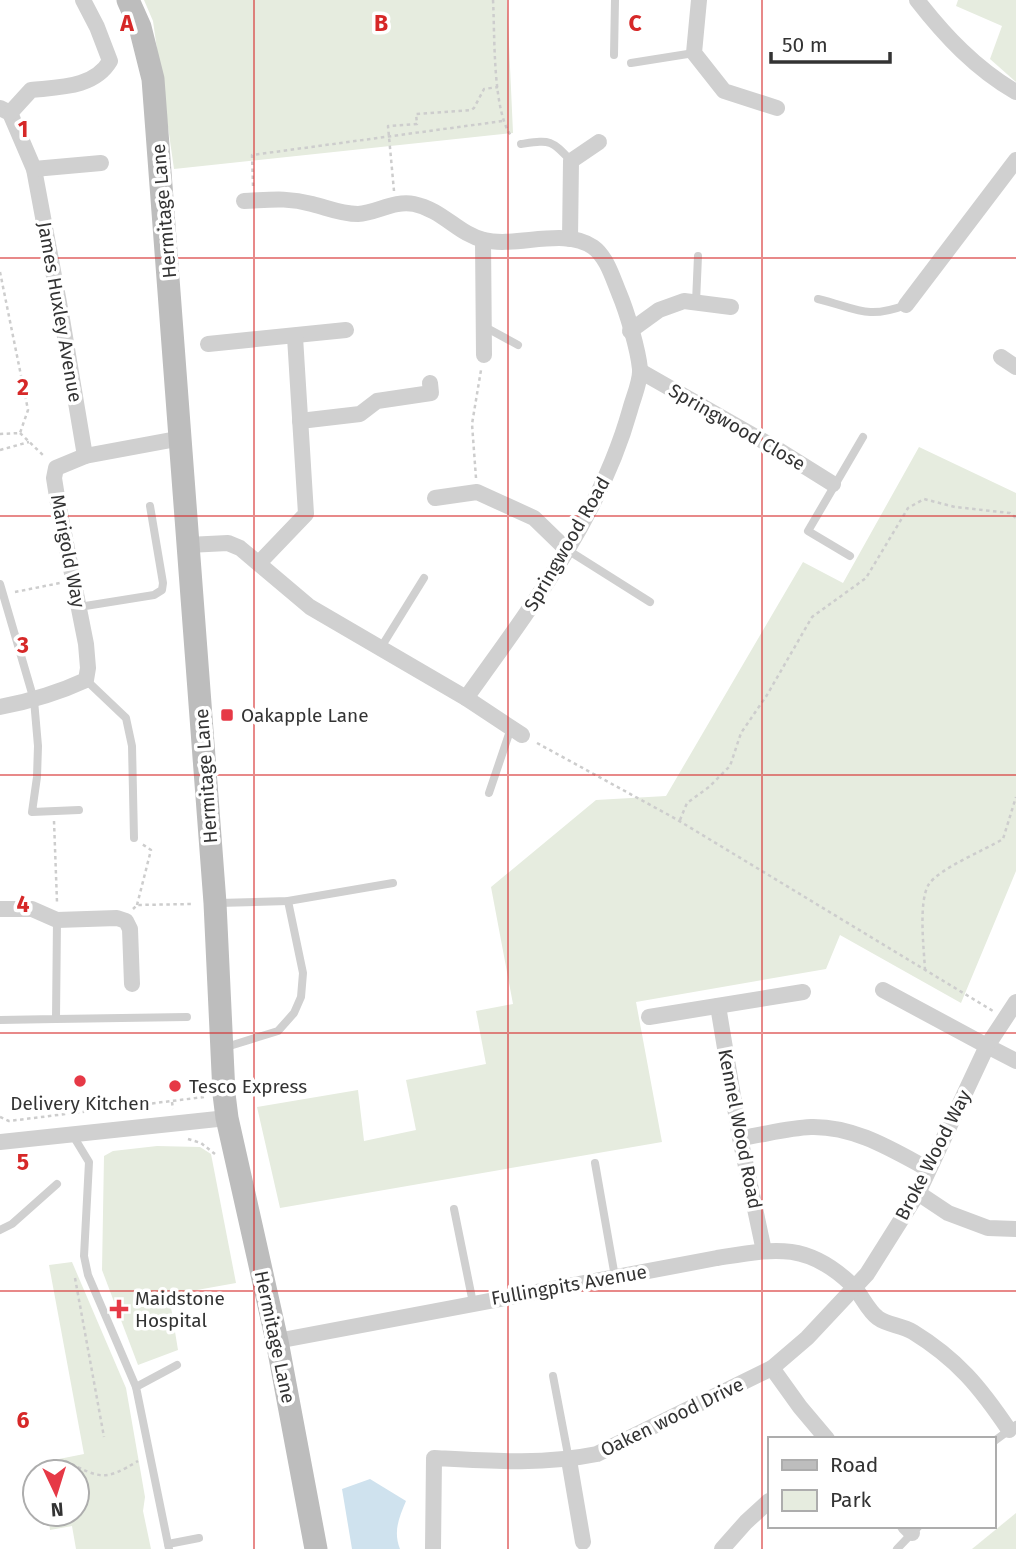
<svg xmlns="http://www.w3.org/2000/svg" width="1016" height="1549" viewBox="0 0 1016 1549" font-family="'Fira Sans',sans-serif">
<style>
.green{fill:#e6ecdf}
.water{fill:#cfe2ee}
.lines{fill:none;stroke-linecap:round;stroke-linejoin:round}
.path{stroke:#cdcdcd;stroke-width:2.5;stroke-dasharray:3.5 3.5;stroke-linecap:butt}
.service{stroke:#d0d0d0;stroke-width:8}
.minor{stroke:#d0d0d0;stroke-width:16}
.secondary{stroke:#bdbdbd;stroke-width:23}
.grid{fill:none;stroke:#d62828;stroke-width:2;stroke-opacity:0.55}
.poi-dot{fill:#e63946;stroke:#fff;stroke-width:2.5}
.labels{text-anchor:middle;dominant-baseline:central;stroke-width:7;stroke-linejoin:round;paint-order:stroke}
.street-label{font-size:19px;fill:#333;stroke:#fff}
.poi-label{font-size:19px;fill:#333;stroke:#fff;text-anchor:start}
.grid-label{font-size:23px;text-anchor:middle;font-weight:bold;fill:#d62828;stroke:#fff;stroke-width:7;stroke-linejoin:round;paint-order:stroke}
</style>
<rect width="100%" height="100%" fill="#fff"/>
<g class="green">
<path d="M144 0H507L513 133 174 169 153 21Z"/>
<path d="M958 0H1016V82L990 59 1002 26 956 6Z"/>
<path d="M919 447 1016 493V871L961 1003 840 935 826 969 636 1002 662 1142 280 1208 257 1107 358 1090 364 1141 416 1130 406 1080 486 1064 476 1011 513 1004 491 887 596 800 666 796 803 562 843 583Z"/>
<path d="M157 1146 200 1147 211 1154 236 1283 169 1295 178 1350 138 1365 102 1270 104 1156 113 1151Z"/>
<path d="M72 1262 126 1388 145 1497 143 1511 151 1549H76L72 1526 50 1530 48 1514H77V1472H40L39 1463 84 1454 49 1265Z"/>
<path d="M1016 1513V1549H972Z"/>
</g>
<path class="water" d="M370 1479 406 1501C399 1518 393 1531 400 1549H352L342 1489Z"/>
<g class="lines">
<g class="path">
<path d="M493 0C495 33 492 112 512 137"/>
<path d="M253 186 252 155 503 121"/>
<path d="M394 191 388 126 417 124 416 114 471 110 474 108 484 89 498 87"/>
<path d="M0 272 28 410 20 433 0 434"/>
<path d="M20 433 45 457"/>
<path d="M0 450 29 442"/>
<path d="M476 478 472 424 481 370"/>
<path d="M15 592 60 583"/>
<path d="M537 743 676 819 993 1011"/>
<path d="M680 820 687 803 709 787 730 766 741 733 767 695 812 617 866 578 908 508 924 499 955 507 1010 513 1016 518"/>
<path d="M54 821 57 902"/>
<path d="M137 905 151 850 142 844"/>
<path d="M133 909 137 905 194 904"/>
<path d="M925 970C924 949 918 901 929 884 940 868 985 850 1003 839L1016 797"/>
<path d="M172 1102 173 1109"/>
<path d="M0 1117 9 1121 204 1097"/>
<path d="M188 1139 201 1143 215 1154"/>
<path d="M75 1278 104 1437"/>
<path d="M65 1461C101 1478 103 1482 138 1461"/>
</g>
<g class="service">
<path d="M614 55 615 0"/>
<path d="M631 63 694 53"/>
<path d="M521 144C550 140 551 139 571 161"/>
<path d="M818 299C856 308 866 320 906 305"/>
<path d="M696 302 698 256"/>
<path d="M485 327 518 345"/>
<path d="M566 549 650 602"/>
<path d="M850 556 808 531 863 437"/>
<path d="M0 584 34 700 38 746 37 777 32 812 79 810"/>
<path d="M79 607 154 595 162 590 163 583 150 506"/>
<path d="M380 649 424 578"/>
<path d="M86 680 126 718 132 746 134 838"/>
<path d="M489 793 511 728"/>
<path d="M218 903 288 901 393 883"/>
<path d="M56 1019 187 1017"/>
<path d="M0 1020 56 1019 57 920"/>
<path d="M223 1048 278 1031 294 1013 301 997 303 973 288 901"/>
<path d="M72 1134 89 1162 84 1256 88 1275 136 1387 169 1549"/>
<path d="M595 1163 615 1277"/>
<path d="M454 1209 473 1303"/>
<path d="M0 1230 12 1224 57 1184"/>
<path d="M553 1376 569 1460"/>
<path d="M136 1387 177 1365"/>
<path d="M993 1442 1016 1425"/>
<path d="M168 1544 199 1538"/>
<path d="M897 1549 919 1526"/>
</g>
<g class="minor">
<path d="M699 0 694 53 724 91 777 108"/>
<path d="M917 0C945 36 976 69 1016 92"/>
<path d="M0 108 10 113 34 169 62 319 85 456"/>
<path d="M10 113 31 90C59 87 94 88 110 61L97 27 83 0"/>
<path d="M34 169 101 163"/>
<path d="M244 201C269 200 286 197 312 204 328 208 341 214 358 214 377 213 394 200 414 204 443 210 458 234 484 240 516 248 565 227 593 247 607 257 613 279 619 293 627 312 638 349 640 369 641 381 633 398 630 410 600 517 530 609 466 698"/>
<path d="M570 239 571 161 599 142"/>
<path d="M483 240 484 355"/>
<path d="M906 305 1016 160"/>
<path d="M630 331 659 310 684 301 731 307"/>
<path d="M208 344 346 330"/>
<path d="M1001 357 1016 367"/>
<path d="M640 371 777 449 833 484"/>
<path d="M300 421 360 414 377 401 431 393 430 383"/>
<path d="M435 498 477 492 534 518 566 549"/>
<path d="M188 545 228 543 240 548 310 607 466 698 522 735"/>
<path d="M260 562 306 514 295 337"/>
<path d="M0 707C31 701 58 693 86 680L88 668 86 644 58 503 54 478 56 468 85 456 182 438"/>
<path d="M0 909H32L57 920 117 918 126 921 130 929 132 984"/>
<path d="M1016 1002 987 1046 1016 1061"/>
<path d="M718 1006 740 1138 764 1251"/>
<path d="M649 1017 803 992"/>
<path d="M740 1138C763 1135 787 1128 811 1127 854 1126 891 1149 928 1169"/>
<path d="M0 1142 227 1118"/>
<path d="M918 1193 948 1213 988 1228 1016 1229"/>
<path d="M277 1341 717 1258C773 1249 806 1241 851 1284 861 1293 867 1310 878 1318 887 1325 902 1325 913 1332 957 1359 980 1387 1009 1430"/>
<path d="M772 1368 800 1407 827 1439"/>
<path d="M569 1460 583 1542"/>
<path d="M905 1526 912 1533"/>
<path d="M433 1549 434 1458C489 1461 543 1465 597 1454L772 1368 807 1338 867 1274 918 1193 987 1046 883 990"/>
<path d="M722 1549 746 1522 769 1501"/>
</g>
<path class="secondary" d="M128 0 140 27 153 79 215 903 224 1094 227 1118 277 1341 316 1549"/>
</g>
<path class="grid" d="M254 0V1549M508 0V1549M762 0V1549M0 258H1016M0 516H1016M0 775H1016M0 1033H1016M0 1291H1016"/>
<g class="poi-dot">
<rect x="220" y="708" width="14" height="14" rx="3.5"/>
<circle cx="80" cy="1081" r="7"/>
<circle cx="175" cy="1086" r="7"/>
<path d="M115.5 1298.5h7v7h7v7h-7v7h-7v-7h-7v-7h7z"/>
</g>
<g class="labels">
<g class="street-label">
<text transform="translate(164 211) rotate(-95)">Hermitage Lane</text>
<text transform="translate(60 312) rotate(80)">James Huxley Avenue</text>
<text transform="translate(737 427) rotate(30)">Springwood Close</text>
<text transform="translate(567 544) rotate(-60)">Springwood Road</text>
<text transform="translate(68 551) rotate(79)">Marigold Way</text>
<text transform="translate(206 776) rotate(-94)">Hermitage Lane</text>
<text transform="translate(740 1129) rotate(79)">Kennel Wood Road</text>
<text transform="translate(933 1155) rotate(-63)">Broke Wood Way</text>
<text transform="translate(569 1285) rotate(-10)">Fullingpits Avenue</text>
<text transform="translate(275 1337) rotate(78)">Hermitage Lane</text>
<text transform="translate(672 1417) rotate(-26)">Oaken wood Drive</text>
</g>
<g class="poi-label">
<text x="241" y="715">Oakapple Lane</text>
<text x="189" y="1086">Tesco Express</text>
<text x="80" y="1103" text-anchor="middle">Delivery Kitchen</text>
<text x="135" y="1298">Maidstone<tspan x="135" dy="22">Hospital</tspan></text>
</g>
</g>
<g class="grid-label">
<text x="127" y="31">A</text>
<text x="381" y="31">B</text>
<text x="635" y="31">C</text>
<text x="23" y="137">1</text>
<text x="23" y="395">2</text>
<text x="23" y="653">3</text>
<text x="23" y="912">4</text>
<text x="23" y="1170">5</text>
<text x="23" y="1428">6</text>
</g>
<rect x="768" y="1437" width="228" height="91" fill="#ffffff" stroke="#adadad" stroke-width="2"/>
<rect x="782" y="1460" width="35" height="10" fill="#bdbdbd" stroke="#adadad" stroke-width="2"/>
<text x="830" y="1472" font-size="21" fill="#333333">Road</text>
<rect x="782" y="1490" width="35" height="21" fill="#e6ecdf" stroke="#adadad" stroke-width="2"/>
<text x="830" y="1507" font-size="21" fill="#333333">Park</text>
<g transform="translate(56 1493) rotate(176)"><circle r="33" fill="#ffffff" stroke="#adadad" stroke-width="2"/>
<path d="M0-5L12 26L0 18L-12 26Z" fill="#e63946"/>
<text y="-10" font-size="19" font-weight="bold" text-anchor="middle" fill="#333333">N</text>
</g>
<path d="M771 52v10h119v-10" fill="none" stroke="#333333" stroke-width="3.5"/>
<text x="782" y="52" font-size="21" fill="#333333" stroke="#ffffff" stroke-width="5" paint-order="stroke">50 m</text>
</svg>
